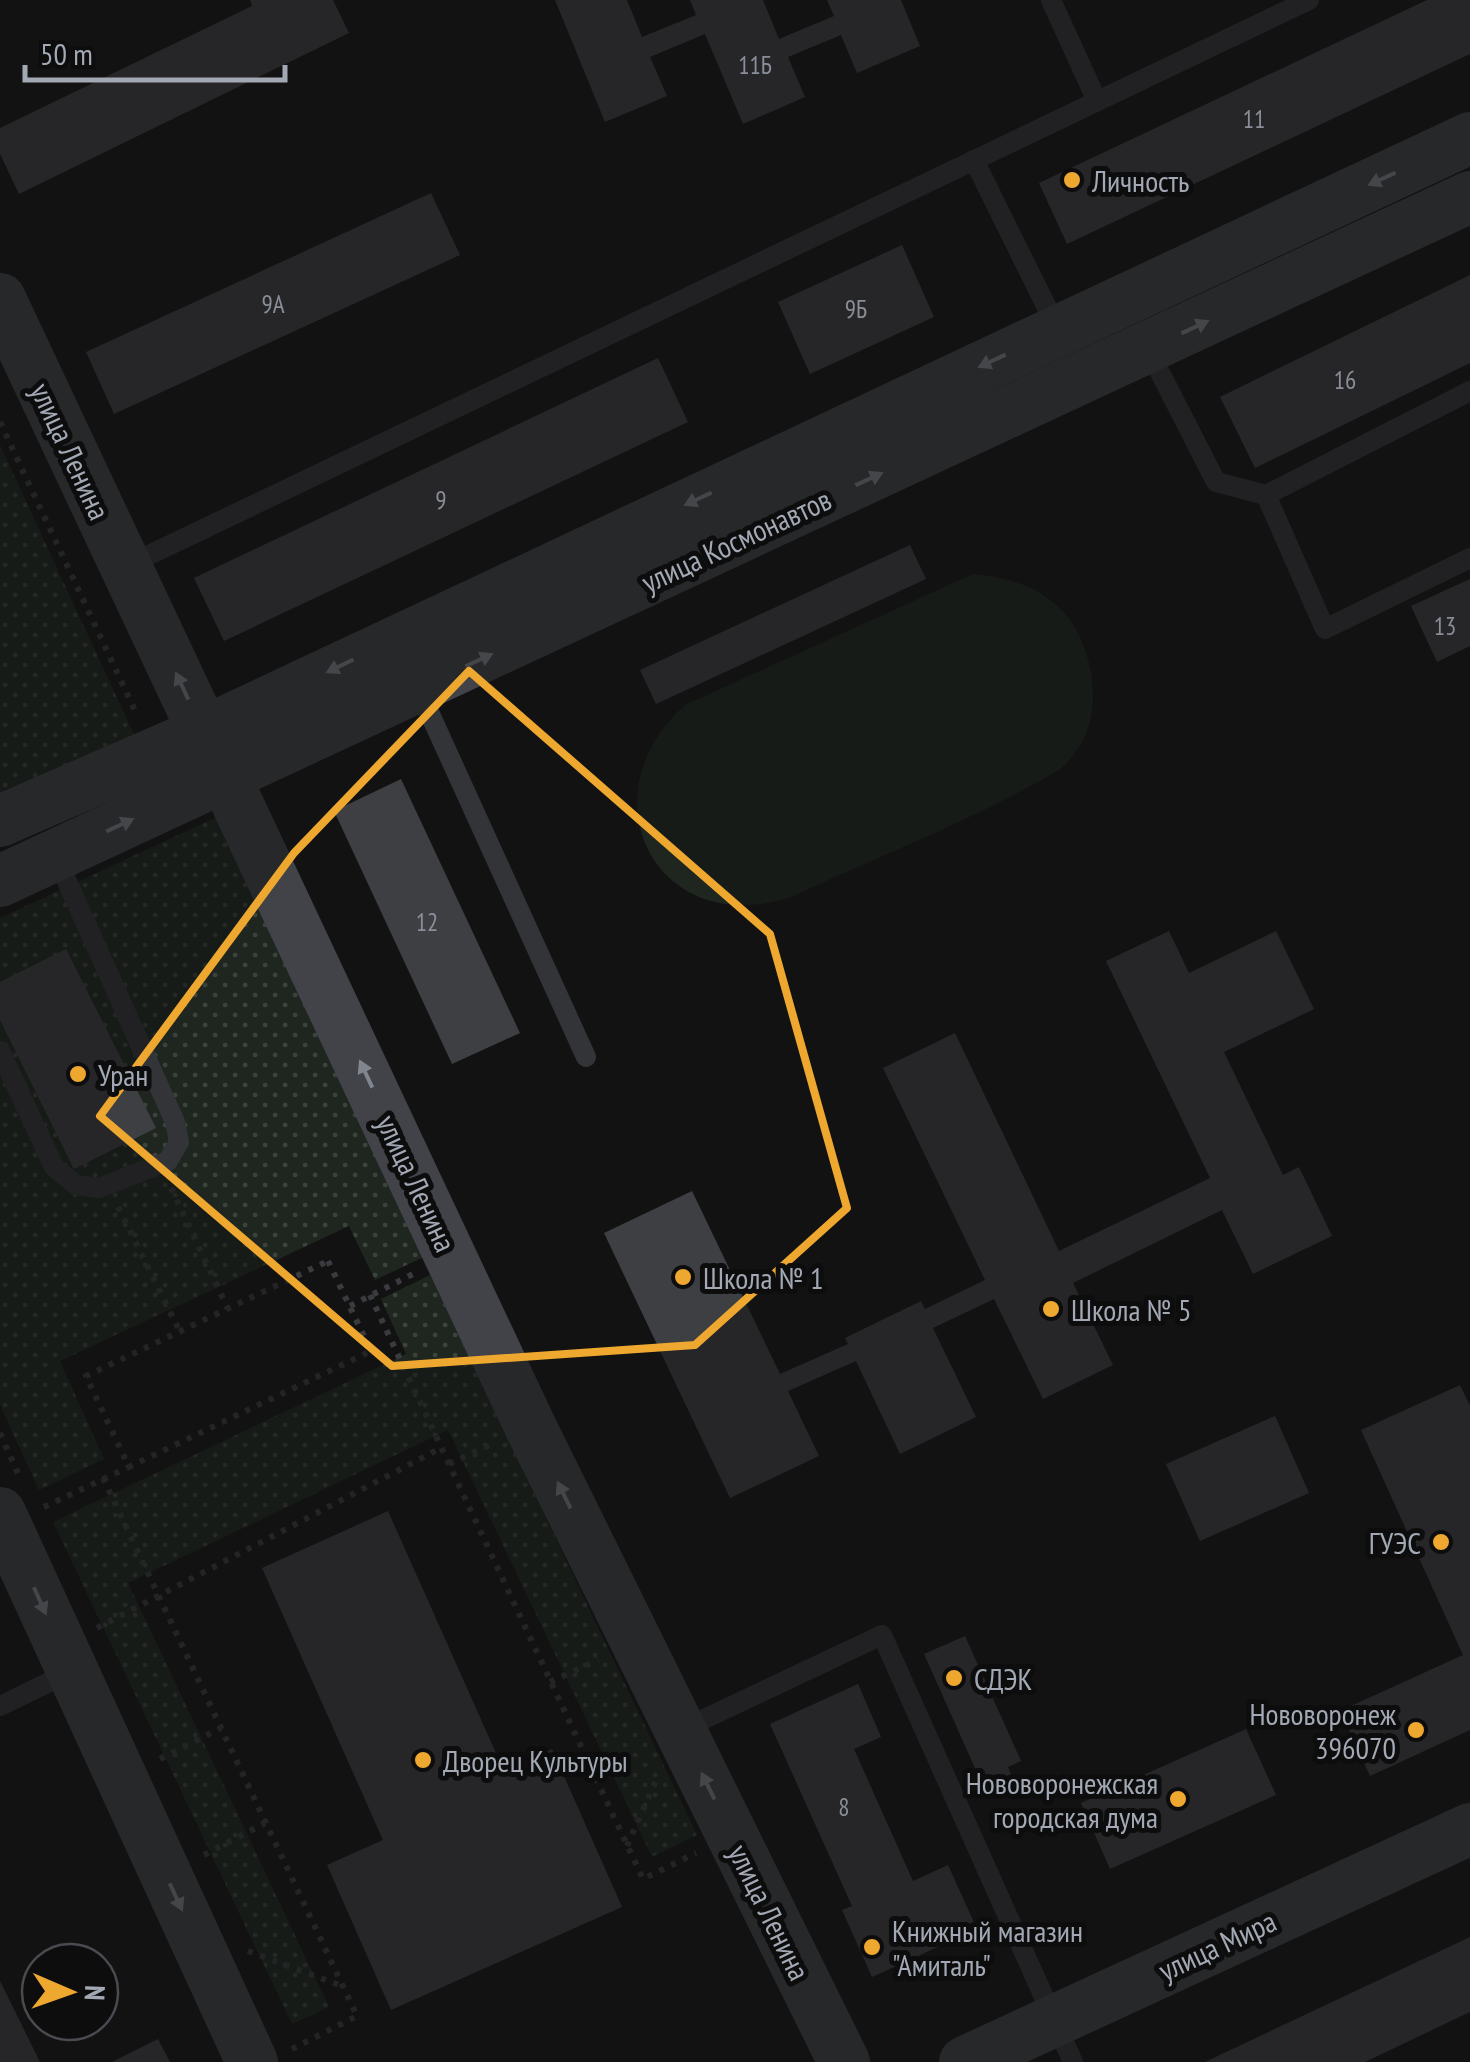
<svg xmlns="http://www.w3.org/2000/svg" width="1470" height="2062" viewBox="0 0 1470 2062" font-family="'PT Sans Narrow',sans-serif">
<style>
.green{fill:#1e261f}
.park{fill:url(#park-dots)}
.building{fill:#3e3f43}
.lines{fill:none;stroke-linecap:round;stroke-linejoin:round}
.path{stroke:#393b3f;stroke-width:6;stroke-dasharray:5 8;stroke-linecap:butt}
.lane{stroke:#333438;stroke-width:20}
.secondary{stroke:#414348;stroke-width:52}
.oneway{fill:#81858e}
.marked{fill:none;stroke:#eea72f;stroke-width:8;stroke-linejoin:round}
.poi-dot{fill:#eea72f;stroke:#0d0d0e;stroke-width:4}
.labels{text-anchor:middle;dominant-baseline:central;stroke-width:10;stroke-linejoin:round;paint-order:stroke}
.number-label{font-size:25px;fill:#8a8e98}
.poi-label{font-size:30px;fill:#a3a9b4;stroke:#0d0d0e;text-anchor:start}
.street-label{font-size:30px;fill:#a3a9b4;stroke:#0d0d0e}
</style>
<defs>
<pattern id="park-dots" width="8" height="8" patternUnits="userSpaceOnUse" patternTransform="scale(2.5)"><rect width="8" height="8" fill="#1e261f"/><path d="M2 2h.1M6 6h.1" fill="none" stroke="#3c433d" stroke-width="1.8" stroke-linecap="round"/></pattern>
</defs>
<rect width="100%" height="100%" fill="#121213"/>
<path class="green" d="M973 574C1020 578 1063 595 1082 642 1095 673 1099 716 1080 745 1074 755 1064 768 1054 773 973 820 877 857 791 897 656 941 583 796 685 705Z"/>
<g class="park">
<path d="M0 445 138 743 0 807Z"/>
<path d="M223 814 428 1255 375 1280 349 1226 60 1361 104 1459 39 1490 0 1405V918Z"/>
<path d="M430 1275 697 1835 652 1857 448 1430 128 1583 329 2007 292 2024 53 1522 406 1354 381 1299Z"/>
</g>
<g class="building">
<path d="M250 0H333L349 33 19 194 0 154V128L252 6Z"/>
<path d="M555 0H627L642 37 696 15 690 0H763L779 39 834 16 827 0H901L920 46 857 73 841 35 788 57 805 97 743 124 705 34 650 57 667 96 605 122Z"/>
<path d="M1427 0H1470V54L1067 244 1039 183Z"/>
<path d="M431 193 460 255 114 414 86 352Z"/>
<path d="M902 245 934 317 810 374 778 302Z"/>
<path d="M1470 275V363L1255 468 1220 397Z"/>
<path d="M658 358 688 422 224 641 194 578Z"/>
<path d="M910 545 926 579 656 704 640 670Z"/>
<path d="M1470 579V646L1437 662 1411 606Z"/>
<path d="M401 779 520 1033 452 1064 334 811Z"/>
<path d="M1169 931 1189 973 1276 931 1314 1009 1224 1052 1283 1175 1299 1167 1332 1236 1253 1274 1222 1210 1073 1283 1113 1365 1043 1399 994 1299 933 1328 976 1417 900 1454 856 1361 788 1391 819 1456 730 1498 604 1233 692 1191 780 1374 848 1344 845 1338 921 1301 925 1309 985 1280 883 1068 955 1033 1059 1251 1210 1178 1106 961Z"/>
<path d="M66 949 156 1128 74 1169 0 1020V982Z"/>
<path d="M1460 1385 1470 1406V1730L1370 1776 1340 1711 1463 1655 1361 1430Z"/>
<path d="M1275 1416 1309 1493 1200 1541 1166 1464Z"/>
<path d="M388 1511 504 1771 552 1749 622 1907 391 2010 327 1865 383 1840 262 1568Z"/>
<path d="M965 1636 1021 1761 1008 1767 1015 1785 988 1797 924 1654Z"/>
<path d="M858 1684 881 1737 854 1749 913 1881 948 1865 977 1929 872 1977 842 1910 852 1906 770 1724Z"/>
<path d="M1246 1729 1276 1795 1110 1869 1081 1803Z"/>
<path d="M1470 1937V2012L1365 2062H1205Z"/>
<path d="M0 1981 40 2062H0Z"/>
<path d="M158 2039 170 2062H112Z"/>
</g>
<g class="lines">
<g class="path">
<path d="M0 422 137 715"/>
<path d="M171 1188 228 1309"/>
<path d="M118 1207 180 1332"/>
<path d="M328 1261 371 1351 129 1467 86 1376Z"/>
<path d="M370 1295 643 1879 696 1853"/>
<path d="M350 1306 413 1274"/>
<path d="M0 1433 20 1478"/>
<path d="M449 1464 494 1443"/>
<path d="M103 1478 357 2016 290 2050"/>
<path d="M44 1507 129 1467"/>
<path d="M97 1628 441 1448"/>
<path d="M550 1682 598 1660"/>
<path d="M160 1759 221 1728"/>
<path d="M627 1846 657 1778"/>
<path d="M204 1855 265 1823"/>
<path d="M248 1951 342 1986"/>
</g>
<g class="lane">
<path d="M1051 0 1097 101"/>
<path d="M974 160 1057 328"/>
<path d="M1148 349 1216 482 1266 495 1470 391"/>
<path d="M1266 495 1325 629 1470 558"/>
<path d="M126 566 1309 0"/>
<path d="M419 690 586 1057"/>
<path d="M0 1051 54 1167 76 1185 99 1188 168 1161 179 1142 175 1122 56 857"/>
<path d="M0 1706 70 1672"/>
<path d="M683 1729 882 1635 1073 2062"/>
</g>
<g class="secondary">
<path d="M0 299 530 1426 844 2062"/>
<path d="M0 821 204 732 1470 138"/>
<path d="M0 881 1470 197"/>
<path d="M0 1513 252 2062"/>
<path d="M965 2062 1470 1829"/>
</g>
</g>
<defs><path id="oneway-solid" d="M-6-.8H1V-3.2L6.5 0L1 3.2V.8H-6Z" transform="scale(2.5)"/></defs>
<g class="oneway">
<use href="#oneway-solid" transform="translate(1382 179) rotate(155)"/>
<use href="#oneway-solid" transform="translate(1195 327) rotate(-25)"/>
<use href="#oneway-solid" transform="translate(992 361) rotate(155)"/>
<use href="#oneway-solid" transform="translate(869 479) rotate(-25)"/>
<use href="#oneway-solid" transform="translate(698 499) rotate(155)"/>
<use href="#oneway-solid" transform="translate(479 660) rotate(-25)"/>
<use href="#oneway-solid" transform="translate(340 666) rotate(154)"/>
<use href="#oneway-solid" transform="translate(182 686) rotate(-115)"/>
<use href="#oneway-solid" transform="translate(120 825) rotate(-25)"/>
<use href="#oneway-solid" transform="translate(366 1074) rotate(-115)"/>
<use href="#oneway-solid" transform="translate(564 1495) rotate(-116)"/>
<use href="#oneway-solid" transform="translate(40 1601) rotate(66)"/>
<use href="#oneway-solid" transform="translate(708 1786) rotate(-116)"/>
<use href="#oneway-solid" transform="translate(176 1897) rotate(65)"/>
</g>
<path d="M0 0H1470V2062H0ZM469 671 770 934 847 1208 695 1345 392 1366 100 1116 294 853Z" fill="#121213" fill-opacity=".55" fill-rule="evenodd"/>
<path class="marked" d="M469 671 770 934 847 1208 695 1345 392 1366 100 1116 294 853Z"/>
<g class="poi-dot">
<circle cx="1072" cy="180" r="10"/>
<circle cx="78" cy="1074" r="10"/>
<circle cx="683" cy="1277" r="10"/>
<circle cx="1051" cy="1309" r="10"/>
<circle cx="1441" cy="1542" r="10"/>
<circle cx="954" cy="1678" r="10"/>
<circle cx="1416" cy="1730" r="10"/>
<circle cx="423" cy="1760" r="10"/>
<circle cx="1178" cy="1799" r="10"/>
<circle cx="872" cy="1947" r="10"/>
</g>
<g class="labels">
<g class="number-label">
<text x="755" y="65">11Б</text>
<text x="1254" y="119">11</text>
<text x="273" y="304">9А</text>
<text x="856" y="309">9Б</text>
<text x="1345" y="380">16</text>
<text x="441" y="500">9</text>
<text x="1445" y="626">13</text>
<text x="427" y="922">12</text>
<text x="844" y="1807">8</text>
</g>
<g class="poi-label">
<text x="1092" y="180">Личность</text>
<text x="98" y="1074">Уран</text>
<text x="703" y="1277">Школа № 1</text>
<text x="1071" y="1309">Школа № 5</text>
<text x="1421" y="1542" text-anchor="end">ГУЭС</text>
<text x="974" y="1678">СДЭК</text>
<text x="1396" y="1713" text-anchor="end">Нововоронеж<tspan x="1396" dy="34">396070</tspan></text>
<text x="443" y="1760">Дворец Культуры</text>
<text x="1158" y="1782" text-anchor="end">Нововоронежская<tspan x="1158" dy="34">городская дума</tspan></text>
<text x="892" y="1930">Книжный магазин<tspan x="892" dy="34">"Амиталь"</tspan></text>
</g>
<g class="street-label">
<text transform="translate(71 451) rotate(65)">улица Ленина</text>
<text transform="translate(736 540) rotate(-25)">улица Космонавтов</text>
<text transform="translate(417 1183) rotate(65)">улица Ленина</text>
<text transform="translate(770 1912) rotate(64)">улица Ленина</text>
<text transform="translate(1217 1945) rotate(-25)">улица Мира</text>
</g>
</g>
<g transform="translate(70 1992) rotate(92)"><circle r="48" fill="#0d0d0e" stroke="#494b50" stroke-width="2.5"/>
<path d="M0-8L18 38L0 25L-18 38Z" fill="#eea72f"/>
<text y="-15" font-size="28" font-weight="bold" text-anchor="middle" fill="#a3a9b4">N</text>
</g>
<path d="M25 65v15h260v-15" fill="none" stroke="#a3a9b4" stroke-width="5"/>
<text x="40" y="65" font-size="30" fill="#a3a9b4" stroke="#0d0d0e" stroke-width="8" paint-order="stroke">50 m</text>
</svg>
